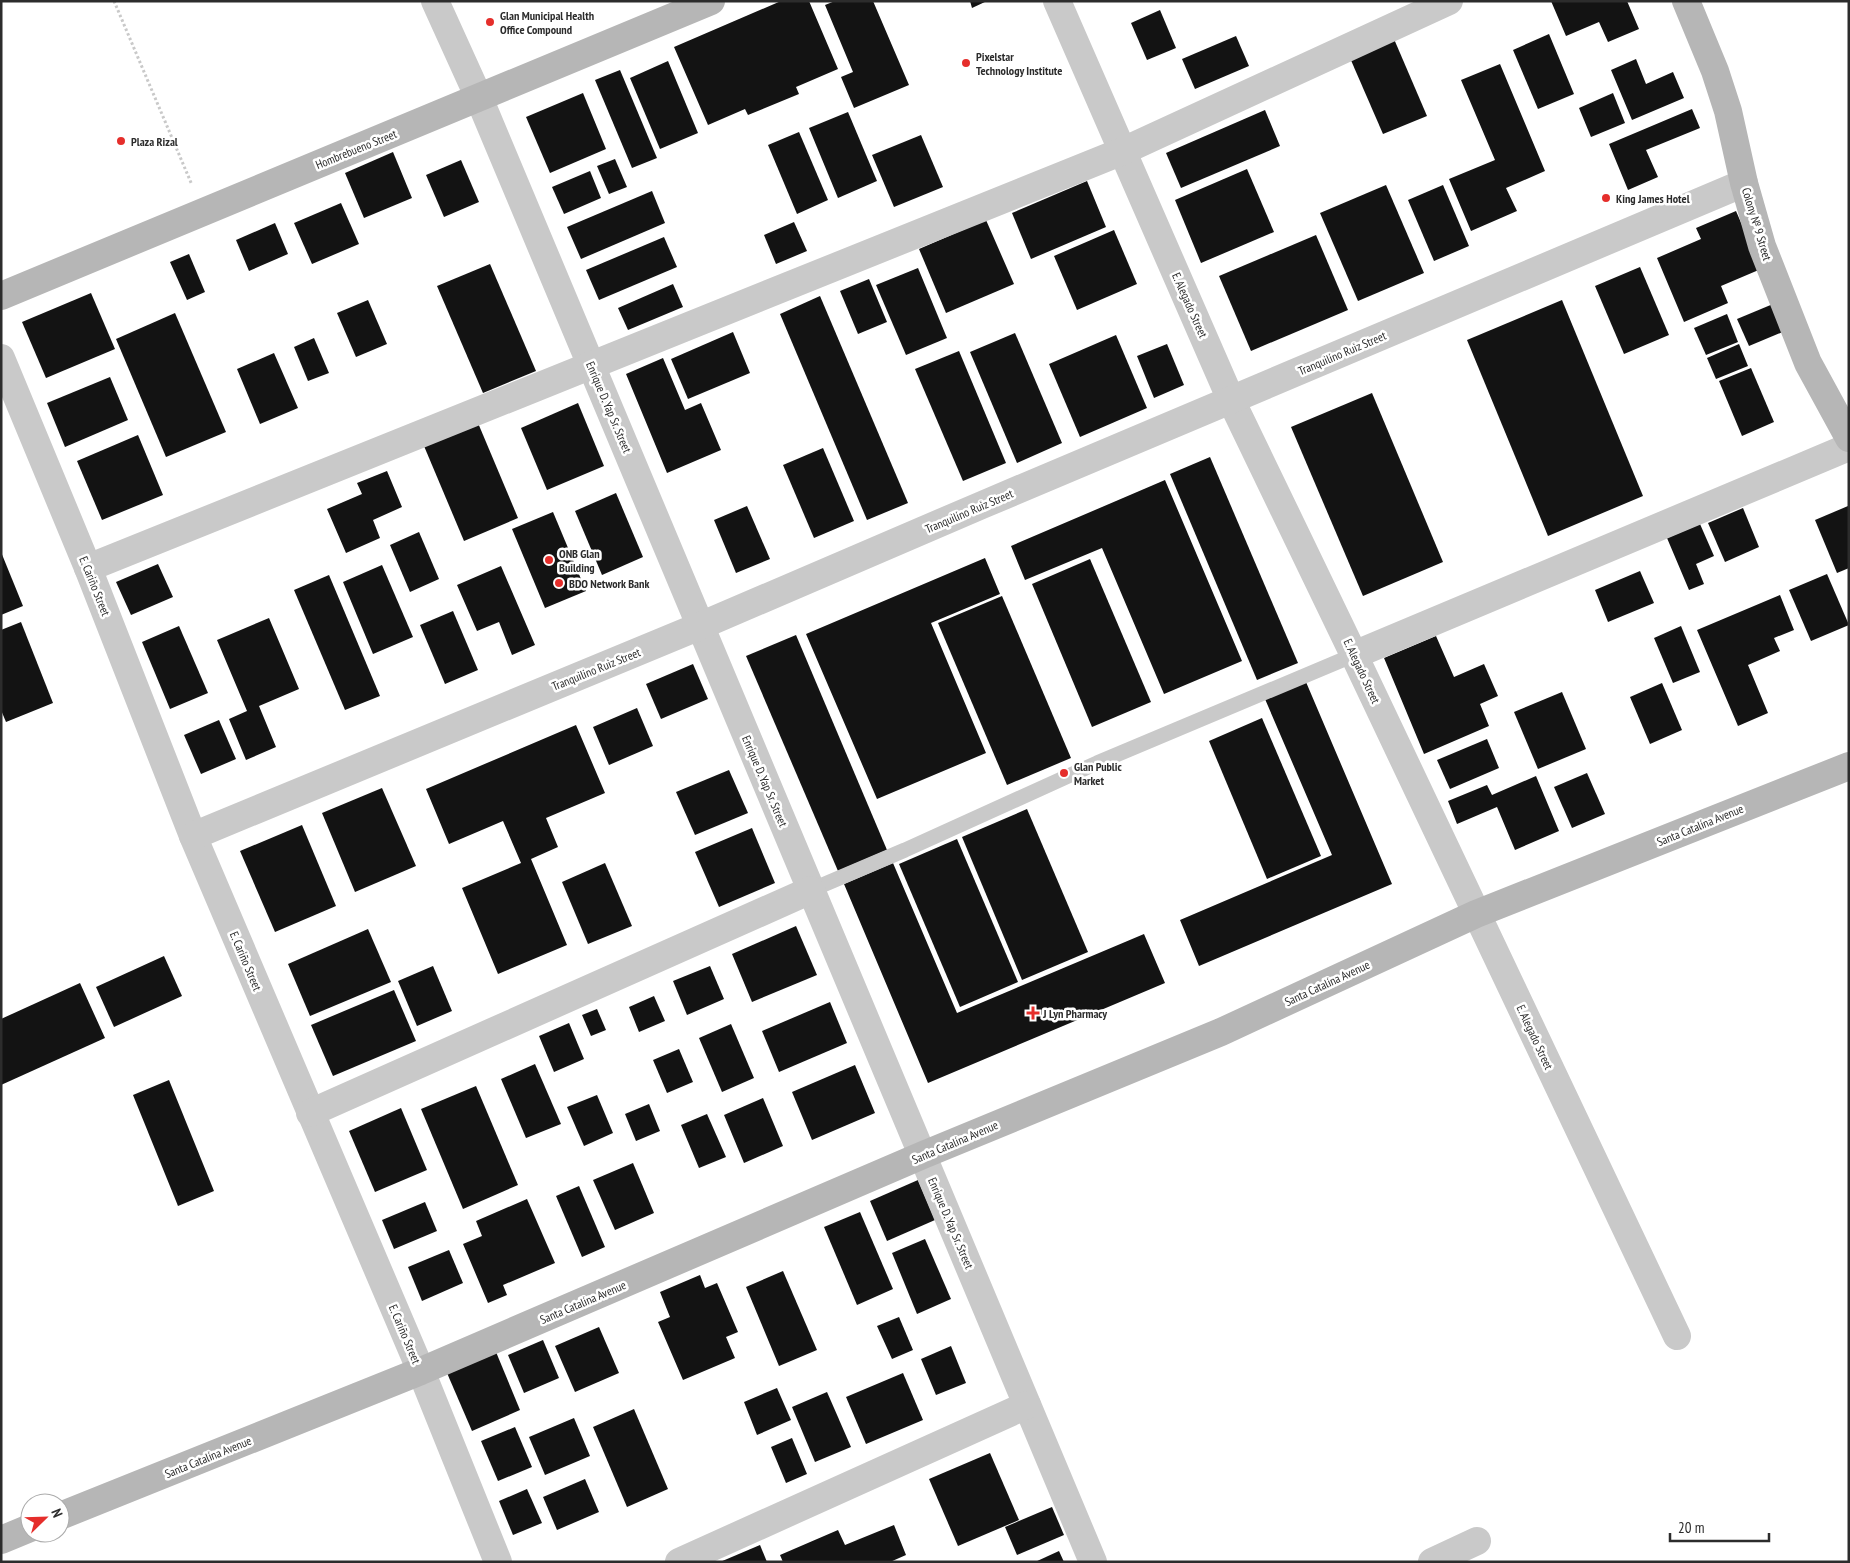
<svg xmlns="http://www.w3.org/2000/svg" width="1850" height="1563" viewBox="0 0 1850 1563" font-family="'PT Sans Narrow',sans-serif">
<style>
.building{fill:#131313}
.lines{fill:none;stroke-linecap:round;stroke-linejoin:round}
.path{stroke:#c9c9c9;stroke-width:3;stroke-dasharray:2.5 2.5;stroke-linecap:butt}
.lane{stroke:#c9c9c9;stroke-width:15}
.street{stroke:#c9c9c9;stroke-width:28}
.secondary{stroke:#b6b6b6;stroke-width:28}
.poi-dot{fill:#e52e2b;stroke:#fff;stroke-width:2}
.labels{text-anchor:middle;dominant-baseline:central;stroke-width:5;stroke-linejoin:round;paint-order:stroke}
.poi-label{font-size:12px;font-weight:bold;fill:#2c2c2c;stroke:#fff;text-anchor:start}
.street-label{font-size:12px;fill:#2c2c2c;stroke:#fff}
</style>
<rect width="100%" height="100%" fill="#fff"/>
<g class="building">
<path d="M781 1H809L838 69 796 87 799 94 748 115 745 109 708 125 674 47Z"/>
<path d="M835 1H873L909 85 854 108 841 77 853 72 825 5Z"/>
<path d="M970 1H987L972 8Z"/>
<path d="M1551 1H1627L1639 29 1608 42 1599 22 1566 36Z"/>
<path d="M1160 10 1176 48 1147 60 1131 23Z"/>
<path d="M1549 34 1574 94 1538 109 1513 50Z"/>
<path d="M1236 36 1249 66 1195 89 1182 59Z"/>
<path d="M1394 39 1427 116 1383 134 1350 58Z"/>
<path d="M1636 59 1646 84 1673 72 1684 98 1632 120 1611 70Z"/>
<path d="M668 61 698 133 660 149 630 78Z"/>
<path d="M1500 64 1545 171 1506 188 1517 211 1471 231 1449 179 1495 160 1461 80Z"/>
<path d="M620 70 657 158 632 168 595 80Z"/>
<path d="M583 93 606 149 550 173 526 117Z"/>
<path d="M1613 93 1625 123 1591 137 1579 108Z"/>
<path d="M1692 109 1700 128 1646 150 1658 177 1628 190 1609 144Z"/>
<path d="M1265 110 1280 146 1181 188 1166 153Z"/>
<path d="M848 112 877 181 838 198 809 128Z"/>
<path d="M799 132 828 200 797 214 768 145Z"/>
<path d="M921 135 943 187 894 207 872 155Z"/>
<path d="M393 152 412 198 364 218 345 173Z"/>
<path d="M615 159 627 187 609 194 597 166Z"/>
<path d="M461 160 479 202 444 217 426 175Z"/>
<path d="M1247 169 1274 232 1201 263 1175 200Z"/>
<path d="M590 171 601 198 564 214 552 187Z"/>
<path d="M1087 181 1106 227 1031 259 1012 213Z"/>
<path d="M1386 185 1424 273 1358 301 1320 213Z"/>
<path d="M1443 185 1469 246 1434 261 1408 200Z"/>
<path d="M652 191 665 223 581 259 567 227Z"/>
<path d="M341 203 359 244 312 264 294 223Z"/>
<path d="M1736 211 1761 269 1721 286 1728 303 1684 322 1657 258 1701 239 1696 228Z"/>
<path d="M986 220 1014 284 946 313 919 249Z"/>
<path d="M794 222 807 251 776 264 764 235Z"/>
<path d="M275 223 288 254 249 271 236 240Z"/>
<path d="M1114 230 1137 284 1077 310 1054 256Z"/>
<path d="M1316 235 1348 310 1251 351 1219 276Z"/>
<path d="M664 237 677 267 599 300 586 270Z"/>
<path d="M189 254 205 292 187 300 170 262Z"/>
<path d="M490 264 536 371 483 393 437 286Z"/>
<path d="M1640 267 1669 335 1624 354 1595 286Z"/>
<path d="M918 268 947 338 906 355 876 285Z"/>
<path d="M869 279 887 322 858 334 840 291Z"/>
<path d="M673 284 683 307 628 330 618 308Z"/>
<path d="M91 293 115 349 46 378 22 322Z"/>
<path d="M820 296 908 503 867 520 780 314Z"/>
<path d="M368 300 387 344 356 357 337 313Z"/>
<path d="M1562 300 1643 496 1548 536 1467 340Z"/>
<path d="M1773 304 1785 331 1749 346 1737 319Z"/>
<path d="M175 313 226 432 166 457 116 339Z"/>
<path d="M1727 314 1738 342 1706 355 1694 328Z"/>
<path d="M733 332 750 373 688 399 671 359Z"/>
<path d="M1015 333 1062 443 1017 463 970 352Z"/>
<path d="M1116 335 1147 408 1080 437 1049 364Z"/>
<path d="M314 338 329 373 308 381 294 347Z"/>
<path d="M1167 344 1184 385 1154 398 1137 356Z"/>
<path d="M1739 344 1748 366 1716 379 1707 358Z"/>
<path d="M959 351 1006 463 963 481 915 369Z"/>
<path d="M274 353 298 408 260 424 237 369Z"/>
<path d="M663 358 685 410 701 403 721 450 667 473 626 374Z"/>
<path d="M1751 368 1774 422 1742 436 1719 381Z"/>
<path d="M110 377 128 420 65 447 47 403Z"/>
<path d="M1372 393 1443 562 1363 596 1291 427Z"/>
<path d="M578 403 604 466 547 490 521 428Z"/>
<path d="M478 423 518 518 464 541 424 446Z"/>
<path d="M138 435 163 495 102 520 77 461Z"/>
<path d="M823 448 854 521 814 538 783 465Z"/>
<path d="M1210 457 1298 663 1257 680 1170 474Z"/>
<path d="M387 471 402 507 373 520 380 538 346 553 327 509 362 494 357 483Z"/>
<path d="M1165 480 1242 661 1164 694 1102 548 1025 580 1011 546Z"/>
<path d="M616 493 643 557 602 575 575 511Z"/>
<path d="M747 506 770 559 736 573 714 520Z"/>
<path d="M1848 506 1849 568 1837 573 1815 520Z"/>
<path d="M1743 508 1759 547 1725 562 1708 523Z"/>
<path d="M553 512 586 591 545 608 512 529Z"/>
<path d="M1700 524 1714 556 1696 564 1704 584 1689 590 1667 538Z"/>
<path d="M419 532 439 579 410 592 390 545Z"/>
<path d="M1 552 23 606 1 615Z"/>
<path d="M985 558 1000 594 931 623 986 753 877 799 806 634Z"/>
<path d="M1090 559 1151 702 1092 727 1032 584Z"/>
<path d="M158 564 173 597 131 615 116 582Z"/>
<path d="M382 565 413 637 373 654 343 582Z"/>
<path d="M501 566 535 645 512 655 499 622 477 631 457 585Z"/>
<path d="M1640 571 1654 603 1608 622 1595 590Z"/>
<path d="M1827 574 1849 625 1811 641 1789 590Z"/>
<path d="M329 575 380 696 345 710 294 590Z"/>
<path d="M1780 595 1794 630 1774 638 1780 651 1748 665 1768 713 1738 726 1697 630Z"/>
<path d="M1002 596 1071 758 1007 785 938 623Z"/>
<path d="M453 611 478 670 445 684 420 625Z"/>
<path d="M269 618 299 689 259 706 276 747 246 760 229 719 247 711 217 640Z"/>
<path d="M21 622 53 703 6 722 1 710V630Z"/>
<path d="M179 626 208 693 170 709 142 642Z"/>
<path d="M1681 626 1700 672 1673 683 1654 638Z"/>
<path d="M796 635 887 850 838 871 746 656Z"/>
<path d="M1436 636 1454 677 1484 664 1498 696 1480 704 1489 726 1424 754 1384 658Z"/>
<path d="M693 664 708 699 661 719 646 684Z"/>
<path d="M1306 682 1392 884 1199 966 1180 920 1332 855 1265 699Z"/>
<path d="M1662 683 1682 730 1650 744 1630 697Z"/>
<path d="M1562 692 1586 749 1538 769 1514 712Z"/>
<path d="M637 708 653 746 609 765 593 727Z"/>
<path d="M1262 718 1321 856 1267 879 1209 741Z"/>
<path d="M219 720 236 759 201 774 184 735Z"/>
<path d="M576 725 605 793 546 818 558 847 531 859 567 945 498 974 462 888 521 863 503 821 449 844 426 789Z"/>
<path d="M1487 739 1499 768 1450 789 1437 760Z"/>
<path d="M729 770 748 813 695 835 676 792Z"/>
<path d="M1587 773 1605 814 1572 828 1554 787Z"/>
<path d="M1536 776 1559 831 1515 850 1497 807 1457 824 1448 801 1487 785 1492 795Z"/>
<path d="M382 788 416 866 355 892 322 813Z"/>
<path d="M1027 809 1088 952 1022 980 962 837Z"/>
<path d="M302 825 336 906 275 932 240 851Z"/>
<path d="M752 828 775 883 719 907 695 852Z"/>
<path d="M957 839 1018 982 960 1007 899 864Z"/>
<path d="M605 863 632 926 588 944 562 882Z"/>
<path d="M893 863 957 1013 1144 934 1165 983 928 1083 844 884Z"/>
<path d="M796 926 817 975 752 1002 732 954Z"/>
<path d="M368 929 391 982 310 1016 288 964Z"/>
<path d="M164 956 182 996 114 1027 96 987Z"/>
<path d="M433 966 452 1011 417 1026 398 981Z"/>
<path d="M710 966 724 999 687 1015 673 981Z"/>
<path d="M80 983 105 1038 1 1085V1019Z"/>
<path d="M394 990 416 1041 333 1076 311 1025Z"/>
<path d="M654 996 665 1021 639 1032 629 1007Z"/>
<path d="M830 1002 847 1043 779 1072 762 1031Z"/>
<path d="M597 1009 606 1030 591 1036 582 1015Z"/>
<path d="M569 1023 584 1059 554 1072 539 1036Z"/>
<path d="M731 1024 754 1078 722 1092 699 1038Z"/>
<path d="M679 1049 693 1082 667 1093 653 1060Z"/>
<path d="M535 1064 561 1124 526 1138 501 1079Z"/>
<path d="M855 1065 875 1113 812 1140 792 1092Z"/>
<path d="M169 1080 214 1191 178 1206 133 1095Z"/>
<path d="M476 1086 518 1185 463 1209 421 1109Z"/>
<path d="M597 1095 613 1133 584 1146 567 1107Z"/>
<path d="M763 1098 783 1146 744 1163 724 1115Z"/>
<path d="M649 1104 660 1131 636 1141 625 1114Z"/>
<path d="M401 1108 427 1170 375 1192 349 1131Z"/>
<path d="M707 1114 726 1157 699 1168 681 1125Z"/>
<path d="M633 1163 654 1213 615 1230 593 1180Z"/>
<path d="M918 1180 935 1220 887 1241 870 1201Z"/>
<path d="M579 1186 605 1247 582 1257 556 1196Z"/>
<path d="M527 1199 555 1263 503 1285 507 1295 488 1303 463 1244 482 1236 476 1221Z"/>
<path d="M425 1202 437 1231 394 1249 382 1220Z"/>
<path d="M860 1212 893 1289 857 1305 824 1227Z"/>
<path d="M925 1239 951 1299 917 1314 892 1253Z"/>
<path d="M449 1250 463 1283 422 1301 408 1267Z"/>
<path d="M783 1271 817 1350 779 1366 746 1287Z"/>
<path d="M700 1275 705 1288 717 1283 738 1332 726 1337 735 1358 683 1380 658 1322 670 1317 660 1292Z"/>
<path d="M899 1317 913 1350 892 1359 877 1326Z"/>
<path d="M599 1327 619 1373 575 1392 555 1346Z"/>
<path d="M543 1340 559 1378 524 1393 508 1355Z"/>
<path d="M951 1346 966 1383 936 1395 921 1359Z"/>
<path d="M496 1352 520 1410 472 1431 447 1373Z"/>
<path d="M903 1373 923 1420 866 1444 846 1397Z"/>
<path d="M777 1388 791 1420 757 1435 744 1402Z"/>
<path d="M827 1392 851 1447 815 1462 792 1407Z"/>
<path d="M634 1409 668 1489 627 1507 593 1427Z"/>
<path d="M574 1418 590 1456 545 1475 529 1437Z"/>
<path d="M515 1427 532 1467 498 1481 481 1441Z"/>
<path d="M792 1438 807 1474 786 1483 771 1447Z"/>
<path d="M990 1453 1019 1520 958 1546 929 1479Z"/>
<path d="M585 1479 599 1512 557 1530 543 1497Z"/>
<path d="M527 1489 542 1523 513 1535 499 1501Z"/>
<path d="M1052 1507 1064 1535 1017 1555 1005 1527Z"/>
<path d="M894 1525 906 1555 890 1562H783L780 1555 838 1530 845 1545Z"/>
<path d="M760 1545 767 1562H720Z"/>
<path d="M1059 1551 1064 1562H1035Z"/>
</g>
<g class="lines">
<path class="path" d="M114 1 192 185"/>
<path class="lane" d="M811 890 905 850 1097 763 1354 655"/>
<g class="street">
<path d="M435 1 479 98 1093 1562"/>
<path d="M1057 1 1231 400 1354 655 1677 1336"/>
<path d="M1 358 88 568 193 836 421 1371 498 1562"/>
<path d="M88 568 1123 151 1449 1"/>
<path d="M1354 655 1849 447"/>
<path d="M193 836 700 626 982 505 1744 183"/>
<path d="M310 1113 811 890"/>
<path d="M679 1562 1027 1405"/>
<path d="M1432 1562 1477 1541"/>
</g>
<g class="secondary">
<path d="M1686 1 1715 71 1728 111 1744 183 1762 246 1808 363 1849 438"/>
<path d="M1 296 711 1"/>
<path d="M60 1516 421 1371 923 1155 1221 1032 1476 914 1849 766"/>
<path d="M1 1540 30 1528"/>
</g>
</g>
<g class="poi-dot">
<circle cx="490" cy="22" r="5"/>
<circle cx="966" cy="63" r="5"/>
<circle cx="121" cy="141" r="5"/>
<circle cx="1606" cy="198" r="5"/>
<circle cx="549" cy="560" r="5"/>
<circle cx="559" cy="583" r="5"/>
<circle cx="1064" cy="773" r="5"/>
<path d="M1030.5 1005.5h5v5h5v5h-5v5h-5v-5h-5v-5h5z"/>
</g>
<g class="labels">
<g class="poi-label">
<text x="500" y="15">Glan Municipal Health<tspan x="500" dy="14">Office Compound</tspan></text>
<text x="976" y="56">Pixelstar<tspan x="976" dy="14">Technology Institute</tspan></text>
<text x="131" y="141">Plaza Rizal</text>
<text x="1616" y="198">King James Hotel</text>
<text x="559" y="553">ONB Glan<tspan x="559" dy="14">Building</tspan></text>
<text x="569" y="583">BDO Network Bank</text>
<text x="1074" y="766">Glan Public<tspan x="1074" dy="14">Market</tspan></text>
<text x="1043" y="1013">J Lyn Pharmacy</text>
</g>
<g class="street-label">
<text transform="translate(356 149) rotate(-22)">Hombrebueno Street</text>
<text transform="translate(1757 224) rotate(73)">Colony № 9 Street</text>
<text transform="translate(1190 305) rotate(66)">E. Alegado Street</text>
<text transform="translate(1342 353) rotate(-23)">Tranquilino Ruiz Street</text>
<text transform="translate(609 407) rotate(67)">Enrique D. Yap Sr. Street</text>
<text transform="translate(969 511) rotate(-23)">Tranquilino Ruiz Street</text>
<text transform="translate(95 586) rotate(68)">E. Cariño Street</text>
<text transform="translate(596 669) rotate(-22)">Tranquilino Ruiz Street</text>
<text transform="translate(1362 671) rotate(65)">E. Alegado Street</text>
<text transform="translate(765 781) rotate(67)">Enrique D. Yap Sr. Street</text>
<text transform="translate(1700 825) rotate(-22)">Santa Catalina Avenue</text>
<text transform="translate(246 961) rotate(67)">E. Cariño Street</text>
<text transform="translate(1327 983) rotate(-25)">Santa Catalina Avenue</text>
<text transform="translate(1535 1037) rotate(65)">E. Alegado Street</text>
<text transform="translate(955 1142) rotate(-23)">Santa Catalina Avenue</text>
<text transform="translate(951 1223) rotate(67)">Enrique D. Yap Sr. Street</text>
<text transform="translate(583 1302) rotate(-23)">Santa Catalina Avenue</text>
<text transform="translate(405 1334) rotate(67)">E. Cariño Street</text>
<text transform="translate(208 1457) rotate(-22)">Santa Catalina Avenue</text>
</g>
</g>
<rect width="1850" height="1563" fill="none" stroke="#2c2c2c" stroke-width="5"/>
<g transform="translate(45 1518) rotate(67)"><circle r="24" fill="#ffffff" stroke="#ababab"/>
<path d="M0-4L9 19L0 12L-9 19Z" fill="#e52e2b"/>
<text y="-8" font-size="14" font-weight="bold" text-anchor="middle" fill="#2c2c2c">N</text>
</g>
<path d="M1670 1533v8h99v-8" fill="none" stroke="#2c2c2c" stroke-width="2.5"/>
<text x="1678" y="1533" font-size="15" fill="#2c2c2c" stroke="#ffffff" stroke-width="4" paint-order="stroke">20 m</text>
</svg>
